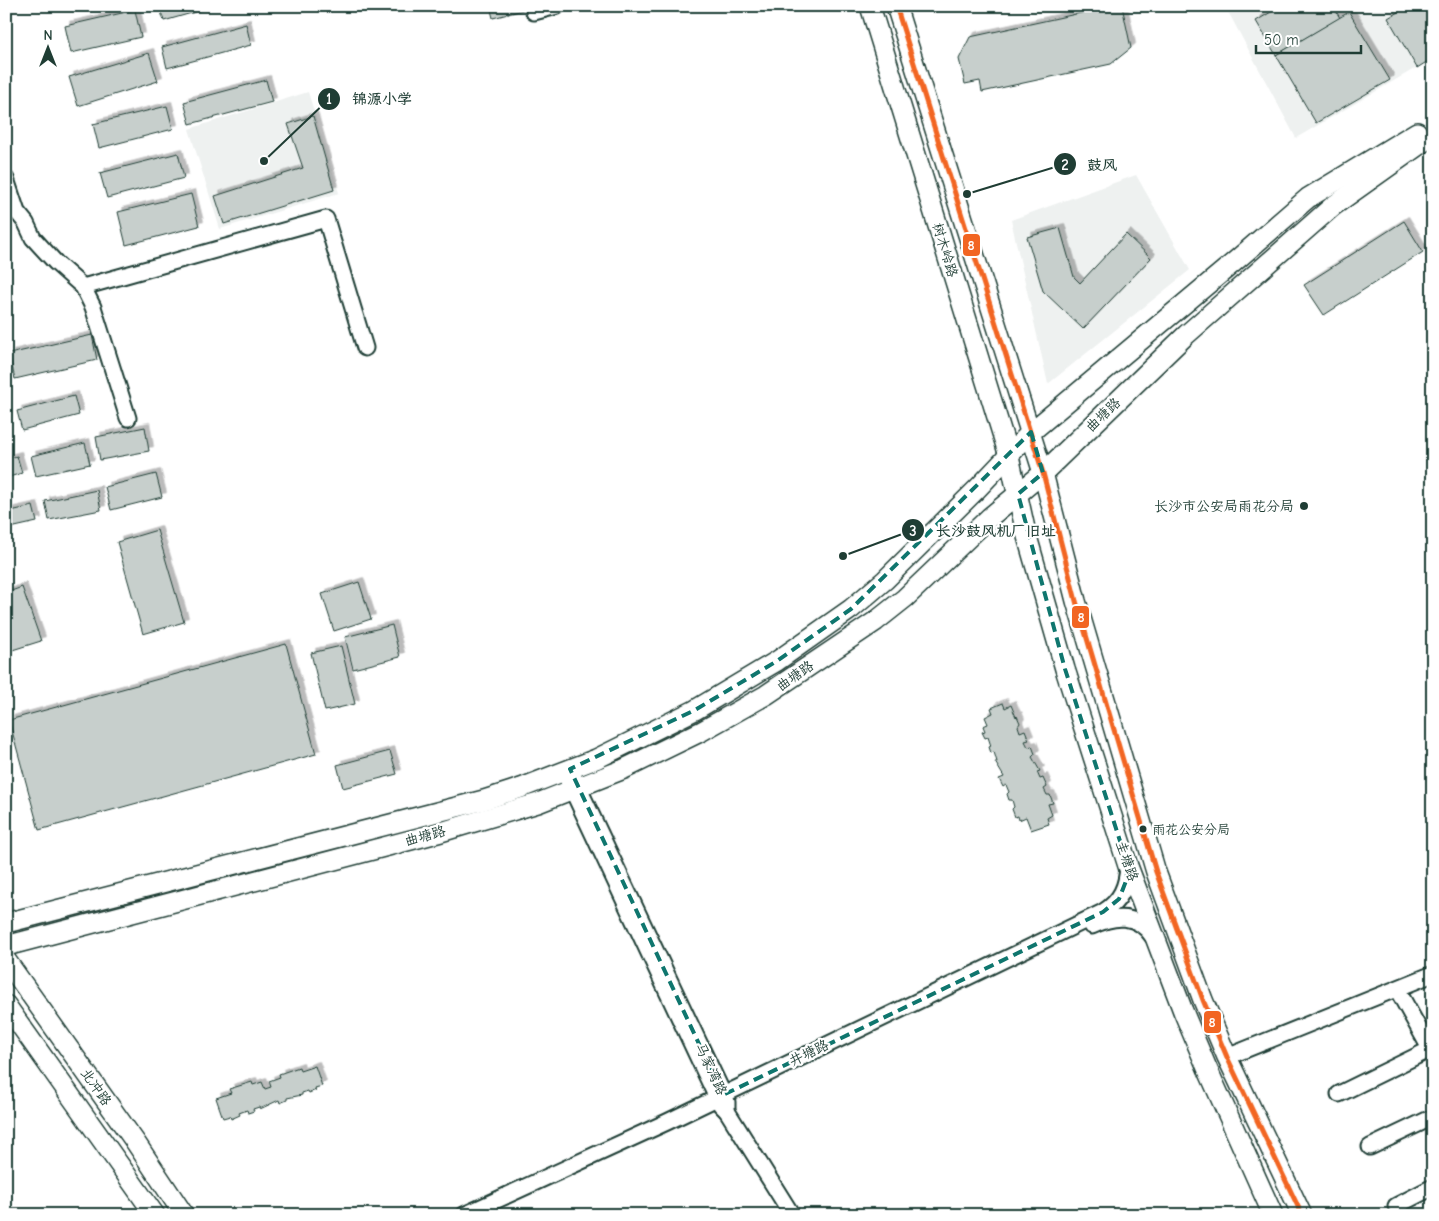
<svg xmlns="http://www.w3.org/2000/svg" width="1439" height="1221" viewBox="0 0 1439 1221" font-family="'Comic Neue','LXGW WenKai TC',sans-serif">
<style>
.built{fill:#eef1f0}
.building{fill:#c7cfcc;stroke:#1f3d34;filter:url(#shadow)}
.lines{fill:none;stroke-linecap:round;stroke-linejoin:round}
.minor-casing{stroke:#1f3d34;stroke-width:19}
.major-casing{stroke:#1f3d34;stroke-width:22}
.minor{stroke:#fff;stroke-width:15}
.major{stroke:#fff;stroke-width:19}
.bus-1-casing{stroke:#fff;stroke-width:9}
.bus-1{stroke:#f26522;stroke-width:5}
.marked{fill:none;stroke:#0f766e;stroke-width:4;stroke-dasharray:10 6;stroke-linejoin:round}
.poi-dot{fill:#1f3d34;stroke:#fff;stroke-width:2}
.labels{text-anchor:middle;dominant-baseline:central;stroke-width:4.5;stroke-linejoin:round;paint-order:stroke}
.bus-label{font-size:13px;fill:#1f3d34;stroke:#fff;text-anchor:start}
.street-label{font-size:14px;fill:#1f3d34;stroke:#fff}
.poi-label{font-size:14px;fill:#1f3d34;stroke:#fff;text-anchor:end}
.leader{fill:none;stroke:#1f3d34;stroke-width:2}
.callout-dot{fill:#1f3d34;stroke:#fff;stroke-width:2}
.mark-label{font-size:15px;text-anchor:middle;font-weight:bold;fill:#fff}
.callout-label{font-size:15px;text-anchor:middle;font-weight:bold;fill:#1f3d34;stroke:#fff;stroke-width:4.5;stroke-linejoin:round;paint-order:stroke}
.line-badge{stroke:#fff;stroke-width:2}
.badge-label{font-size:14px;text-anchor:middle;font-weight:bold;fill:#fff}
</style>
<defs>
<filter id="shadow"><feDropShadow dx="4.5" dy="-4.5" stdDeviation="0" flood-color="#0004"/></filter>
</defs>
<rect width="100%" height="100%" fill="#fff"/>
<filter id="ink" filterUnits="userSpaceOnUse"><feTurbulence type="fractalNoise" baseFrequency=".02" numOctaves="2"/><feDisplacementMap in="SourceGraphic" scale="10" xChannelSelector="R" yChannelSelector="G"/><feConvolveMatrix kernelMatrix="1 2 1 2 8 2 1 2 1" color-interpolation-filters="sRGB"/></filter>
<g filter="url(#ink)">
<g class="built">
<path d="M1225 6H1433V58L1296 138Z"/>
<path d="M308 92 339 193 220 229 189 129Z"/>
<path d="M1136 175 1190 270 1048 384 1011 220Z"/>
</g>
<g class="building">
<path d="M159 6H216L164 21Z"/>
<path d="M490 6H538L493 18Z"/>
<path d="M1113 6H1122L1131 48 1111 64 982 92 980 81 965 84 959 59 970 37Z"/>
<path d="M1281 6H1333L1340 18 1276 55 1256 21Z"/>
<path d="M1408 6H1433V58L1417 68 1388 18Z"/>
<path d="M135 10 141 37 71 53 65 26Z"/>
<path d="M1349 12 1390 80 1316 123 1276 55Z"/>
<path d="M246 24 251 45 167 68 162 47Z"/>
<path d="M149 53 158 81 78 106 69 77Z"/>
<path d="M266 80 272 102 190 124 184 102Z"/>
<path d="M167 106 173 129 99 148 93 124Z"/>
<path d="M313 116 334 190 224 224 215 196 303 168 288 124Z"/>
<path d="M178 153 184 178 107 198 100 173Z"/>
<path d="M191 194 199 226 126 245 118 212Z"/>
<path d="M1404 221 1423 252 1324 315 1304 285Z"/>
<path d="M1060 228 1074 277 1080 283 1126 234 1151 258 1083 329 1043 291 1027 237Z"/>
<path d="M92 335 97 360 15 379 9 354Z"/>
<path d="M74 396 79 415 22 430 17 411Z"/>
<path d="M145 427 149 451 100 460 96 437Z"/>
<path d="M85 443 90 464 36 476 31 456Z"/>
<path d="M17 456 22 473 6 478V459Z"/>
<path d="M156 474 162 497 111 510 105 487Z"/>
<path d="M97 490 101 510 49 520 45 501Z"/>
<path d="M33 506 37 522 6 529V512Z"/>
<path d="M157 530 184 622 143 634 117 542Z"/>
<path d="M359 582 371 619 334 631 322 594Z"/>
<path d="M22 587 41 641 6 652V593Z"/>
<path d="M392 625 400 657 353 669 345 637Z"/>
<path d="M286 644 316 754 39 830 9 720Z"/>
<path d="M341 646 355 704 325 711 311 653Z"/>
<path d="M1003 703 1005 708 1011 705 1016 717 1017 716 1020 723 1018 726 1020 732 1025 730 1029 740 1025 741 1028 747 1032 746 1035 754 1032 757 1040 771 1037 772 1040 779 1043 778 1047 787 1044 789 1047 795H1050L1053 803 1048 804 1052 815 1047 818 1049 824 1031 830 1026 817 1019 820 1018 816 1015 817 1012 809 1014 807 1012 800H1009L1007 794 1009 792 1006 785 1003 787 999 779 1004 777 995 762H997L994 752 991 753 989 747 991 746 988 737 985 738 982 732 985 731 983 726 988 724 985 717 993 713 991 708Z"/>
<path d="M390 751 397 774 343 788 337 765Z"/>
<path d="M315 1066 322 1086 315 1088 316 1090 309 1093 308 1091 302 1093V1095L287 1098V1100L280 1103 279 1100 260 1109 259 1107 253 1109 254 1111 248 1113 247 1110 239 1113 240 1115 231 1119 230 1116 223 1118 216 1098 231 1093 229 1089 252 1082 253 1085 262 1082 265 1089 271 1087 269 1081 280 1077 279 1074 299 1067 300 1071Z"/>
</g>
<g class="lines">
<defs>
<g id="minor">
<path d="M534 12 557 6"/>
<path d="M6 179 17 212 26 223 33 238 56 263 83 287 93 307 128 418"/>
<path d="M83 287 326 219 365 348"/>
<path d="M564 772 717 1098 721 1105 727 1111V1102L574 778"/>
<path d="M1092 926C1115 915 1137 913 1153 937"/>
<path d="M1397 989 1433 1054"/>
<path d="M1227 1057 1433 974"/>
<path d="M1339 1094 1433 1048"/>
<path d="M727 1111 792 1215"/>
<path d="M1370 1147 1433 1117"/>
<path d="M1396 1206 1433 1187"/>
<path d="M464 1215 667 1122 1103 912C1121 901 1127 886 1128 866"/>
</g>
<g id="major">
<path d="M870 6 1009 456 1026 533 1065 669 1128 866 1183 1011 1207 1068 1273 1215"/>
<path d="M896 6 1043 473 1076 601 1156 872 1203 1000 1227 1057 1302 1215"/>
<path d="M6 923 484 800 521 788 596 759 695 710 777 661 851 609 885 580 977 489 1031 432 1233 263 1308 198 1417 132"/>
<path d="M6 946 441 832 538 803 624 769 702 731 766 695 876 621 905 598 990 517 1043 473 1186 335 1333 206 1433 135"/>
<path d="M6 960 136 1143 184 1215"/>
<path d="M6 1005 155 1215"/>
</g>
</defs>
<use href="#minor" class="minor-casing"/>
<use href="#major" class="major-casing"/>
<use href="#minor" class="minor"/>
<use href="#major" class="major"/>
<defs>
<path id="bus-1" d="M896 6 1043 473 1076 601 1156 872 1203 1000 1227 1057 1302 1215"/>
</defs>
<use href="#bus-1" class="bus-1-casing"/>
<use href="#bus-1" class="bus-1"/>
</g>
</g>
<path class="marked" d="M1031 432 1043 473 1018 494 1065 669 1128 866 1126 881 1119 899 1103 912 723 1095 570 769 695 710 777 661 851 609Z"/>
<g class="poi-dot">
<circle cx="1304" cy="506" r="5"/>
<circle cx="1143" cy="829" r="4.5"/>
</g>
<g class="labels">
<g class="bus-label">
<text x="1152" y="829">雨花公安分局</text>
</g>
<g class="street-label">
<text transform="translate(945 250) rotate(73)">树木岭路</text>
<text transform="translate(1103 415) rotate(-44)">曲塘路</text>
<text transform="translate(795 676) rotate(-35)">曲塘路</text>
<text transform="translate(425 836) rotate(-15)">曲塘路</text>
<text transform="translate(1127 861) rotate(71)">圭塘路</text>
<text transform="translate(809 1053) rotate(-26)">井塘路</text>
<text transform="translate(711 1069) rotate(65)">马家湾路</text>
<text transform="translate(96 1087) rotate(55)">北冲路</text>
</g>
<g class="poi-label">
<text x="1294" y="506">长沙市公安局雨花分局</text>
</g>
</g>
<path class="leader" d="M264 161L329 99M967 194L1065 164M843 556L913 530"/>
<g class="callout-dot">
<circle cx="264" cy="161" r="5"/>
<circle cx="967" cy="194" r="5"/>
<circle cx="843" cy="556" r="5"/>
<circle cx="329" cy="99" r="12"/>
<circle cx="1065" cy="164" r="12"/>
<circle cx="913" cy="530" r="12"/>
</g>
<g class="mark-label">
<text x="329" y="104">1</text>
<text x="1065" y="170">2</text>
<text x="913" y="536">3</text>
</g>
<g class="callout-label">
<text x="382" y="104">锦源小学</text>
<text x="1102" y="170">鼓风</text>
<text x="996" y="536">长沙鼓风机厂旧址</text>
</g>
<g class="line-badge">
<rect x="962" y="233" width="19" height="24" rx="5" fill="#f26522"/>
<rect x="1071" y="605" width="19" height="24" rx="5" fill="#f26522"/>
<rect x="1203" y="1010" width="19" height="24" rx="5" fill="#f26522"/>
</g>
<g class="badge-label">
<text x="971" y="250">8</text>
<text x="1081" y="622">8</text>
<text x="1212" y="1027">8</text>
</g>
<rect width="1439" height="1221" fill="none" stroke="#fff" stroke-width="25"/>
<rect x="12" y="12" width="1414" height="1196" fill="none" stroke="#1f3d34" stroke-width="2" filter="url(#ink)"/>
<g transform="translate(48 48)" stroke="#ffffff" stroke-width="4" paint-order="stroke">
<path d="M0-4L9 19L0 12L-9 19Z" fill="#1f3d34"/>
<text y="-8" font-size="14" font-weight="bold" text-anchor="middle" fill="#1f3d34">N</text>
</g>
<path d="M1256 45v8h105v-8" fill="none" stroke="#1f3d34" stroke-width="2.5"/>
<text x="1264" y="45" font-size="15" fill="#1f3d34" stroke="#ffffff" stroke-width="4" paint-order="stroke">50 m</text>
</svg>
